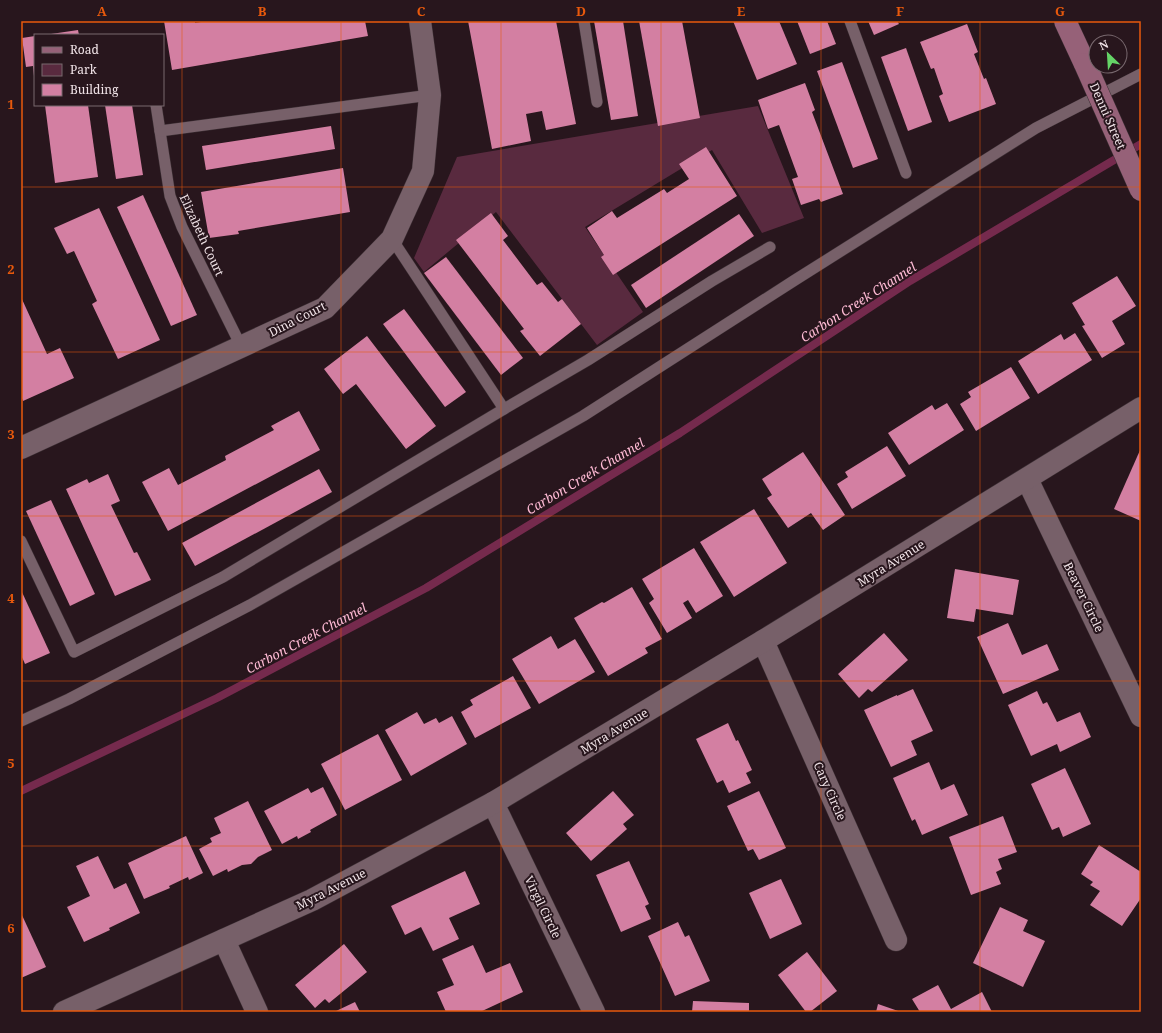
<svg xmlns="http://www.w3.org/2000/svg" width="1162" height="1033" viewBox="0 0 1162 1033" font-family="'Noto Serif',serif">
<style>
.green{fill:#592a3f}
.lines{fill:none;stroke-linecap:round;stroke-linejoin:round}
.stream{stroke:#752a4d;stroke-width:8}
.building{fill:#d37fa2}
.service-casing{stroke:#3d3035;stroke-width:12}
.minor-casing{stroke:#3d3035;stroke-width:23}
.secondary-casing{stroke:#3d3035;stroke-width:23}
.service{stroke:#776069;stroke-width:11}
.minor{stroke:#776069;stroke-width:22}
.secondary{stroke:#966178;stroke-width:22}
.secondary-bridge-casing{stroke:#3d3035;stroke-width:23;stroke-linecap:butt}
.secondary-bridge{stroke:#966178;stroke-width:22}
.grid{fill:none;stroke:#e8590c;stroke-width:1;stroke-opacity:0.55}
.labels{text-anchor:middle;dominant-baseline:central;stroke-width:4;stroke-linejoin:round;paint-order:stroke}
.street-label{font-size:12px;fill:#f1e4e8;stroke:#28161d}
.water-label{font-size:13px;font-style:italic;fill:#febad4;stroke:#28161d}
.neatline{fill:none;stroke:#e8590c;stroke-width:1.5}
.grid-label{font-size:13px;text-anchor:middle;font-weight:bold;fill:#e8590c}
</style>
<rect width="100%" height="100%" fill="#28161d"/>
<path class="green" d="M758 106 804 218 762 233 712 150 585 227 643 312 597 345 496 212 424 272 414 258 457 157Z"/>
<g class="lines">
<path class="stream" d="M21 791 217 698 426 588 680 433 910 281 1141 144"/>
</g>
<g class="building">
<path d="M164 21H195V23L207 21H365L368 36 172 70Z"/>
<path d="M468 21H556L576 124 546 130 542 111 526 114 531 141 492 149Z"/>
<path d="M594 21H623L638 116 611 120Z"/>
<path d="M639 21H682L700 118 658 126Z"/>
<path d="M733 21H779L797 64 757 80Z"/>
<path d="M797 21H827L836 44 810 54Z"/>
<path d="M868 21H897L899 24 874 35Z"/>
<path d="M967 24 978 52 974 54 984 79 986 78 996 104 949 122 939 96 943 94 934 68 931 69 920 42Z"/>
<path d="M78 30 79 35H51V34Z"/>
<path d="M35 36V75L34 76 33 66 26 67 22 38Z"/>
<path d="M906 48 932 122 908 131 881 57Z"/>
<path d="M842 62 878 159 853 168 817 71Z"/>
<path d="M805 83 815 110 812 112 843 194 821 202 819 199 801 205 792 179 798 177 779 125 768 129 758 100Z"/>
<path d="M45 105H88L98 177 55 183Z"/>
<path d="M105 105H132L143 175 116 179Z"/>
<path d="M331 126 335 149 206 170 202 146Z"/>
<path d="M706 147 737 196 613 275 601 257 604 255 587 228 612 211 617 218 664 189 667 193 689 179 679 164Z"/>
<path d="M343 168 350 212 238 231 239 234 209 238 201 192Z"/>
<path d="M143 195 197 315 171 326 117 207Z"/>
<path d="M99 208 160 340 118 359 92 304 97 301 74 251 67 254 54 228Z"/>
<path d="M491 213 508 236 503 240 537 285 542 282 558 302 562 299 581 324 540 356 520 331 524 329 456 240Z"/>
<path d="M739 214 754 236 646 308 631 285Z"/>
<path d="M446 257 523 358 501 375 424 273Z"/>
<path d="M1117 276 1136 306 1112 321 1125 344 1102 358 1082 326 1085 325 1072 303Z"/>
<path d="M21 297 47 354 60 348 74 378 23 401 21 396Z"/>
<path d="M404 309 466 392 445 407 383 324Z"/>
<path d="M1075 333 1092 360 1038 394 1018 361 1061 334 1064 340Z"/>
<path d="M367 336 436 426 406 449 356 384 343 394 324 369Z"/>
<path d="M1011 367 1030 398 976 431 960 404 971 397 968 392Z"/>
<path d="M947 403 964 430 909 465 888 433 932 405 935 410Z"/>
<path d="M299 411 320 450 168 531 142 482 169 468 178 485 226 460 225 456 274 430 271 426Z"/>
<path d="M887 446 906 476 852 509 837 484 848 477 845 472Z"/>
<path d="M1141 448V521L1114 509Z"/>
<path d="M803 452 845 515 823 530 811 513 788 528 767 498 772 495 762 479Z"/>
<path d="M319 469 332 492 195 566 182 543Z"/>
<path d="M108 474 120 501 111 505 134 553 137 552 151 580 115 596 66 489 87 479 89 483Z"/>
<path d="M51 500 95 594 70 606 26 511Z"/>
<path d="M754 509 787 563 734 597 700 542Z"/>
<path d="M694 548 723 596 696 613 688 600 683 603 692 618 667 633 649 603 654 599 642 579Z"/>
<path d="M955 569 1019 580 1013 615 976 609 974 622 947 618Z"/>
<path d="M632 587 662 639 645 648 648 653 608 676 574 618 602 602 604 603Z"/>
<path d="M21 590 50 653 25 664 21 655Z"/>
<path d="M1008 623 1022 655 1047 644 1059 670 1003 694 977 637Z"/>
<path d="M884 633 908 660 872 692 868 689 859 698 838 674Z"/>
<path d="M551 636 558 649 575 639 595 672 539 704 512 659Z"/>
<path d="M513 676 531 708 475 738 461 712 473 705 470 700Z"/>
<path d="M913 689 933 731 911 741 917 755 891 767 864 710 897 695V696Z"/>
<path d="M1037 691 1043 704 1047 702 1057 722 1080 712 1091 737 1060 752 1057 744 1031 756 1008 705Z"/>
<path d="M417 712 424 724 436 718 439 723 452 716 467 744 411 776 385 730Z"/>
<path d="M728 723 736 741 738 740 752 770 746 773 751 783 729 793 723 780 717 783 696 739Z"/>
<path d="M378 734 402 780 345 810 321 764Z"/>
<path d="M929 762 941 790 954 784 968 815 922 835 915 819 912 821 893 778Z"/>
<path d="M1065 768 1091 824 1063 837 1059 827 1052 830 1031 784Z"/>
<path d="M323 787 337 815 310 830 311 832 298 839 297 836 282 844 264 811 308 788 311 793Z"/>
<path d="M613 791 634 815 623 824 627 829 591 861 566 833Z"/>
<path d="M759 791 786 848 759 860 753 849 748 851 727 806Z"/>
<path d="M248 801 272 850 258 857 251 864 242 865 228 872 227 869 213 876 199 849 212 842 210 838 221 833 214 818Z"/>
<path d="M1003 816 1017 852 998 859 1002 869 996 872 1001 884 971 895 949 837Z"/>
<path d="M186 836 203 873 189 880 188 877 169 886 170 888 144 899 128 863Z"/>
<path d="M1099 845 1141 872V898L1122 926 1090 905 1100 891 1090 885 1093 882 1081 874Z"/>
<path d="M98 856 114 889 126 883 140 913 109 928 110 930 84 942 67 907 90 896 76 866Z"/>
<path d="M629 861 649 904 645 906 651 919 621 932 596 875Z"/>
<path d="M465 871 480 904 449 918 459 939 433 951 421 927 405 935 391 906Z"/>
<path d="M781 879 802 924 770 939 749 893Z"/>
<path d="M1000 907 1028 920 1023 931 1045 941 1023 987 973 963Z"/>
<path d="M21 913 46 967 21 978Z"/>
<path d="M678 922 685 937 689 935 710 981 675 996 648 936Z"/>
<path d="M344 944 367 972 329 1003 325 999 315 1008 295 985Z"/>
<path d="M473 945 486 973 510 963 523 992 480 1012H446L437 992 454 985 442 959Z"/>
<path d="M807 952 837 991 810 1012H806L778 975Z"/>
<path d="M938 985 951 1009 982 992 992 1012H920L912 999Z"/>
<path d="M693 1001 749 1003V1012H692Z"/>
<path d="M355 1002 360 1012H334Z"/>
<path d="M878 1004 901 1012H876Z"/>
</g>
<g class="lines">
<defs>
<g id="service">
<path d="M584 21 597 102"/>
<path d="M850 21 906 173"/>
<path d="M156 105 170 196 182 227 241 346"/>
<path d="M160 131 430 95"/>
<path d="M504 409 588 360 712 281 770 247"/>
<path d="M21 541 74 652 223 577 504 409 392 239"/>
<path d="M21 721 69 699 250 605 583 416 795 280 1036 128 1141 74"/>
</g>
<g id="minor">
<path d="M21 448 325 308 392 239 423 171 430 95 420 21"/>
<path d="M1027 479 1141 716"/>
<path d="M763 641 896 940"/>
<path d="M493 803 594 1012"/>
<path d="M224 940 257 1012"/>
<path d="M64 1012 312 900 493 803 763 641 1141 408"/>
</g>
<path id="secondary" d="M1065 21 1085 64"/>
</defs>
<use href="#service" class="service-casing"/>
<use href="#minor" class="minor-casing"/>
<use href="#secondary" class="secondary-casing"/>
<use href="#service" class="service"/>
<use href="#minor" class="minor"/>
<use href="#secondary" class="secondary"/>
<defs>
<path id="secondary-bridge" d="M1085 64 1141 190"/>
</defs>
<use href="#secondary-bridge" class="secondary-bridge-casing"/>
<use href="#secondary-bridge" class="secondary-bridge"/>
</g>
<path class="grid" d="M182 21V1012M341 21V1012M501 21V1012M661 21V1012M821 21V1012M980 21V1012M21 187H1141M21 352H1141M21 516H1141M21 681H1141M21 846H1141"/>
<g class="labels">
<g class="street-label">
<text transform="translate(1108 116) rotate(66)">Denni Street</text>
<text transform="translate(202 235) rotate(65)">Elizabeth Court</text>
<text transform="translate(297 319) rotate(-27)">Dina Court</text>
<text transform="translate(891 563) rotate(-32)">Myra Avenue</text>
<text transform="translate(1084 597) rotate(64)">Beaver Circle</text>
<text transform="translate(614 731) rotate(-31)">Myra Avenue</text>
<text transform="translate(830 791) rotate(66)">Cary Circle</text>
<text transform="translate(331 889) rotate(-27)">Myra Avenue</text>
<text transform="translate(543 907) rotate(64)">Virgil Circle</text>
</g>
<g class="water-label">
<text transform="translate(858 302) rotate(-33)">Carbon Creek Channel</text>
<text transform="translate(585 476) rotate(-31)">Carbon Creek Channel</text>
<text transform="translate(306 638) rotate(-28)">Carbon Creek Channel</text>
</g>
</g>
<rect width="1162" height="1033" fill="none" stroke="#28161d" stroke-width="44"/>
<rect x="34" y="34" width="130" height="72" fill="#28161d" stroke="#78686e"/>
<rect x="42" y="47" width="20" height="6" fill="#966178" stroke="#78686e"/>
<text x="70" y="54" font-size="12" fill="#f1e4e8">Road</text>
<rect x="42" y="64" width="20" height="12" fill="#592a3f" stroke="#78686e"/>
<text x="70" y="74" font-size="12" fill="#f1e4e8">Park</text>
<rect x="42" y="84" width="20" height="12" fill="#d37fa2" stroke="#78686e"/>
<text x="70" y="94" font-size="12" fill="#f1e4e8">Building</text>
<g transform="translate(1108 54) rotate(335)"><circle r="19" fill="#28161d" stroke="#78686e"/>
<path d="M0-3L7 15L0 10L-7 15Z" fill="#65d467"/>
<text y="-6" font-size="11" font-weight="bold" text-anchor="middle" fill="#f1e4e8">N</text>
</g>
<rect x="22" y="22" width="1118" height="989" class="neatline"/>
<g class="grid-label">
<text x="102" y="16">A</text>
<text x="262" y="16">B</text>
<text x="421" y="16">C</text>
<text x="581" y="16">D</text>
<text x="741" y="16">E</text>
<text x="900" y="16">F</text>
<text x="1060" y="16">G</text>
<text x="11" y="109">1</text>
<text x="11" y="274">2</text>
<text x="11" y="439">3</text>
<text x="11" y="603">4</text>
<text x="11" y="768">5</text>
<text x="11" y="933">6</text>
</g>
</svg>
